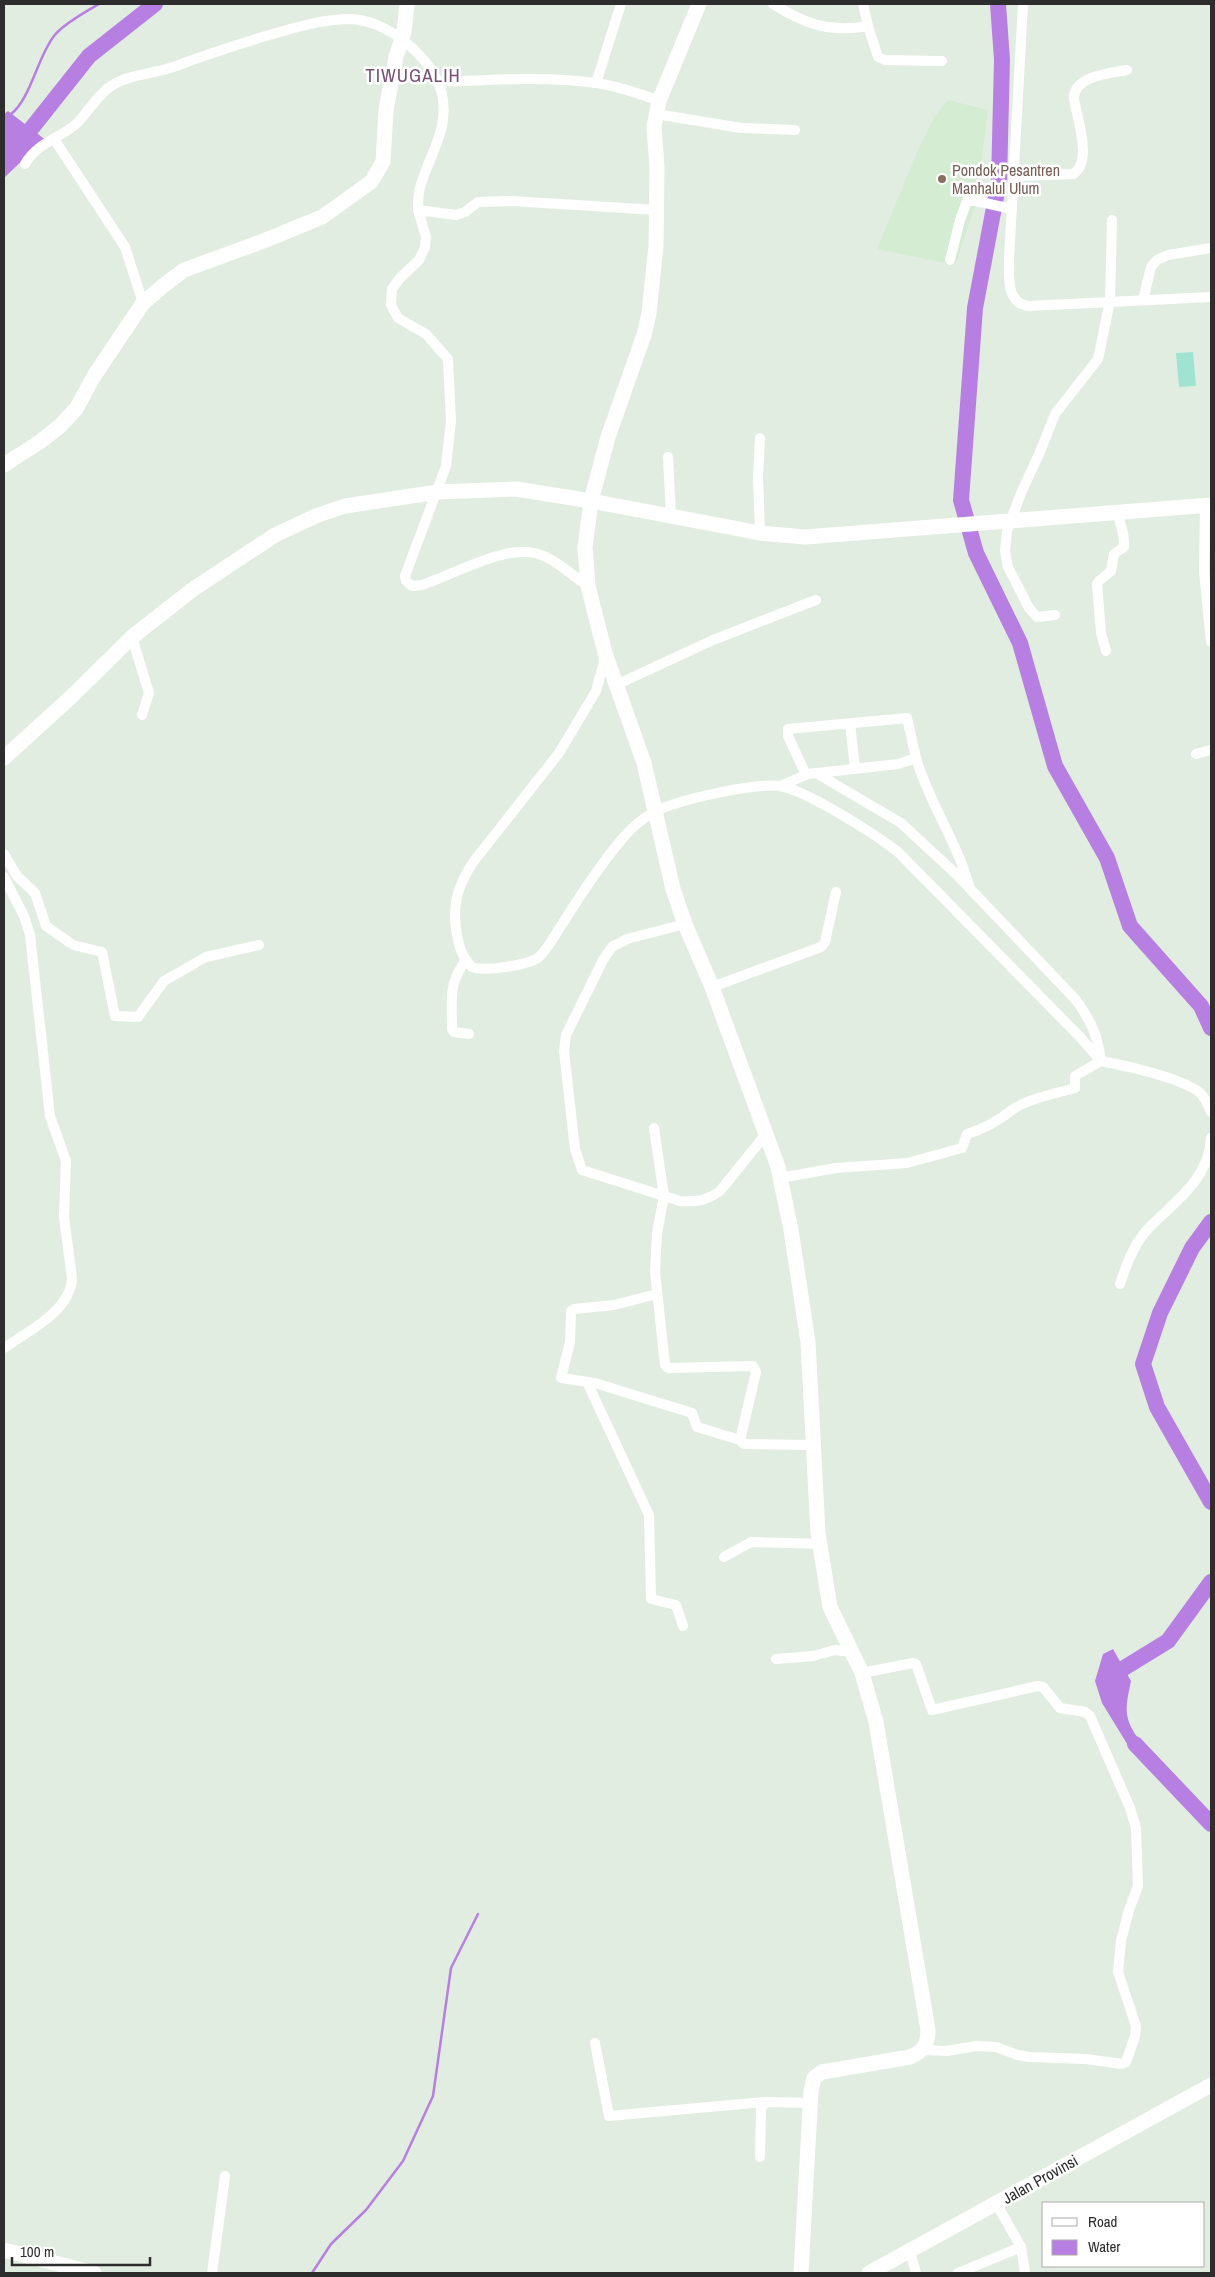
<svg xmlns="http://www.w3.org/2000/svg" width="1215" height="2277" viewBox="0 0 1215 2277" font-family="'Archivo Narrow',sans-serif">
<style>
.education{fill:#d3ecd2}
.pitch{fill:#a0e3d1}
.water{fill:#b87fe3}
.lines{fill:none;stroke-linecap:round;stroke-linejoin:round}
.stream{stroke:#b87fe3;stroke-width:2.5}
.river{stroke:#b87fe3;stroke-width:16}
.street{stroke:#fff;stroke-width:10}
.secondary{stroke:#fff;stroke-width:15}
.education-dot{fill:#8d6e63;stroke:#fff;stroke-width:2}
.labels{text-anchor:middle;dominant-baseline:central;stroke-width:5;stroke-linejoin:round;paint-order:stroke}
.education-label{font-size:16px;fill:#785e54;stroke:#fff;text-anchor:start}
.street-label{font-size:16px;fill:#2d2d2d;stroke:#fff}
.quarter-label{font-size:19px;letter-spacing:1px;fill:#795174;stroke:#fff}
</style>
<rect width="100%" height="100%" fill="#e2ede1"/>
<path class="education" d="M948 100 988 110 976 203 955 265 877 249 916 155 934 117Z"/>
<path class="pitch" d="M1193 352 1196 386 1179 387 1176 353Z"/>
<g class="water">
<path d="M8 111 47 141 34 149 4 178V114Z"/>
<path d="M1113 1649 1131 1681C1125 1709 1123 1719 1141 1742L1129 1747 1102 1703 1095 1681 1103 1654Z"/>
</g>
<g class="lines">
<g class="stream">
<path d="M11 114C30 100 38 56 54 36 63 24 87 11 99 4"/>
<path d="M312 2273 331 2244 366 2210 403 2161 433 2096 451 1968 478 1914"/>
</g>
<g class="river">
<path d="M998 4 1002 60 999 181 975 308 961 500 976 553 1020 643 1055 766 1107 858 1130 926 1201 1006 1211 1028"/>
<path d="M4 163 89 56 155 4"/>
<path d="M1211 1222 1192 1248 1160 1313 1143 1364 1157 1407 1211 1502"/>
<path d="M1124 1668 1168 1641 1211 1582"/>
<path d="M1135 1744 1211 1824"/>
</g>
<g class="street">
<path d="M773 4C805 24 829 33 868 26"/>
<path d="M863 4 868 26 878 57 885 60 942 61"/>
<path d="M1023 4 1009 259C1009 276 1006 304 1029 306L1211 297"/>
<path d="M437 82C489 80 544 76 596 83 618 86 638 93 659 101"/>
<path d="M596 83 621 4"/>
<path d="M656 114 741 128 795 130"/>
<path d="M54 139 125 247 143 303"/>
<path d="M25 164C37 143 58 139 75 125 88 113 96 96 111 86 129 74 155 74 176 66 208 54 236 45 269 35 295 28 322 19 350 19 387 20 430 56 441 90 451 126 431 152 421 184 418 192 418 201 418 210"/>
<path d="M1014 176 1073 174C1093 163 1077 118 1074 99 1073 76 1110 73 1127 70"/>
<path d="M950 260 960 220 967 201H976L1012 209"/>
<path d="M1143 300 1151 267 1157 260 1168 255 1211 248"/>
<path d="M760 438 758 477 760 533"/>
<path d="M668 457 671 516"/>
<path d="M1205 506 1204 571 1211 642"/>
<path d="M588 586C574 577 561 564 546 557 511 539 457 574 421 585L412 586 406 581 405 576 446 466 451 421 448 359 426 334 398 318 391 305 392 289 400 278 419 260 425 247 426 237 418 210 456 215 465 212 478 202 512 201 656 210"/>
<path d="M1055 615 1037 617 1029 608 1008 567 1005 551 1007 531 1021 493 1040 452 1055 414 1098 359 1110 301 1112 220"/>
<path d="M132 637 149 693 142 715"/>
<path d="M1106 651 1101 633 1097 584 1099 581 1111 571 1114 554 1124 547C1125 532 1120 527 1118 513"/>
<path d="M605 658 596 691 559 753 474 861C456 887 451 909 458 940 460 950 464 960 472 967 484 972 529 965 539 957 548 949 556 933 563 923 581 894 600 865 622 839 630 829 642 819 654 812 677 800 753 783 779 786 805 789 876 835 898 852L1080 1037 1101 1061C1123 1065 1188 1079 1202 1095 1206 1100 1209 1107 1211 1112"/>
<path d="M618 684 713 640 816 600"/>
<path d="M850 724 855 768"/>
<path d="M1196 754 1211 750"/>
<path d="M916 758C929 803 957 841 969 886"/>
<path d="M780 786 808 774 898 764 916 758 907 718 788 729V736L806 775"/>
<path d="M4 854 17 876 35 893 46 926 73 945 102 952 115 1016 138 1017 164 981 206 957 259 945"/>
<path d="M4 877 24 916 30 935 50 1116 66 1161 64 1217 72 1278C71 1311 27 1332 4 1348"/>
<path d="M685 924 627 939 612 947 603 960 566 1035 564 1051 575 1149 582 1170 680 1201C696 1202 706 1201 720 1191L766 1134"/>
<path d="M466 960C448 983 452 1001 452 1029L454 1032 469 1034"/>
<path d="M712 987 821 947 825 942 836 892"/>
<path d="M654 1128 664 1196 657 1233 655 1272 665 1365 668 1368 753 1366 756 1372 740 1440 744 1444 812 1445"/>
<path d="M780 1178 836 1168 907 1163 962 1148 967 1134C984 1129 998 1121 1012 1110 1027 1099 1057 1093 1075 1088V1076L1101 1061C1097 1033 1092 1023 1076 1000L956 874 901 823 816 773"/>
<path d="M1120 1284C1126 1266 1133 1246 1146 1231 1172 1203 1209 1181 1211 1138"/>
<path d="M657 1294 614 1305 574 1309 571 1311 570 1342 561 1378 595 1383 692 1413 697 1427 740 1440"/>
<path d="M587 1382 649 1515 651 1599 676 1605 683 1626"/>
<path d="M724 1557 751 1542 820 1544"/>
<path d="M776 1659 813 1656 835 1650 851 1652"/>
<path d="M862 1673 913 1663 916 1664 932 1710 1038 1686 1043 1687 1060 1708 1085 1712 1090 1716 1130 1808 1136 1828 1138 1886 1129 1910 1121 1941 1118 1972 1136 2026 1135 2036 1126 2062 1122 2064 1086 2059 1029 2057 1018 2055 996 2047 976 2046 947 2051 923 2050"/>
<path d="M595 2043 609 2116 765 2102"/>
<path d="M760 2157 761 2109 765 2102 810 2103"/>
<path d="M996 2203 1021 2247 1025 2273"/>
<path d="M910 2251 916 2273"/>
<path d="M212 2273 225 2176"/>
<path d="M958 2273 1021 2247"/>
</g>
<g class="secondary">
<path d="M699 4 659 101 654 127 657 168 656 246 649 313 644 335 608 437 591 501 585 547 588 586 605 653 644 763 673 889 685 924 712 987 778 1167 791 1230 808 1342 818 1533 830 1607 862 1673 876 1722 928 2030C928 2044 924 2051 910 2057L822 2072 814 2078 811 2091 801 2273"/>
<path d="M4 465 41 441 60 426 76 409 94 376 143 303 164 285 184 270 266 240 322 217 371 182 383 162 386 110 396 57 404 32 407 4"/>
<path d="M4 758 70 698 132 637 192 590 275 535 318 515 345 506 438 492 516 489 591 501 760 533 805 537 1211 505"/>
<path d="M4 2250 94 2273"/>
<path d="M869 2273 1211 2085"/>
</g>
</g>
<circle class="education-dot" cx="942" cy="179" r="5"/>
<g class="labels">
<g class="education-label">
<text x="952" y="170">Pondok Pesantren<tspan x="952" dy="18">Manhalul Ulum</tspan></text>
</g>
<g class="street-label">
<text transform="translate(1040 2179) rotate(-29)">Jalan Provinsi</text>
</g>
<g class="quarter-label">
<text x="413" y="75">TIWUGALIH</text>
</g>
</g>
<rect width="1215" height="2277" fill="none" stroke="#2d2d2d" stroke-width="10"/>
<rect x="1042" y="2202" width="162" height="65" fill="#ffffff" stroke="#ababab"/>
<rect x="1052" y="2218" width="25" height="8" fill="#ffffff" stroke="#ababab"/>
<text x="1088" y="2227" font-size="15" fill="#2d2d2d">Road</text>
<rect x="1052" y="2240" width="25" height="15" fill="#b87fe3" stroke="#ababab"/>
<text x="1088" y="2252" font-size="15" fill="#2d2d2d">Water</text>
<path d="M12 2257v8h138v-8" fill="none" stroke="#2d2d2d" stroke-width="2.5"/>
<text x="20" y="2257" font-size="15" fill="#2d2d2d" stroke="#ffffff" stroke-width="4" paint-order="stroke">100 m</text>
</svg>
